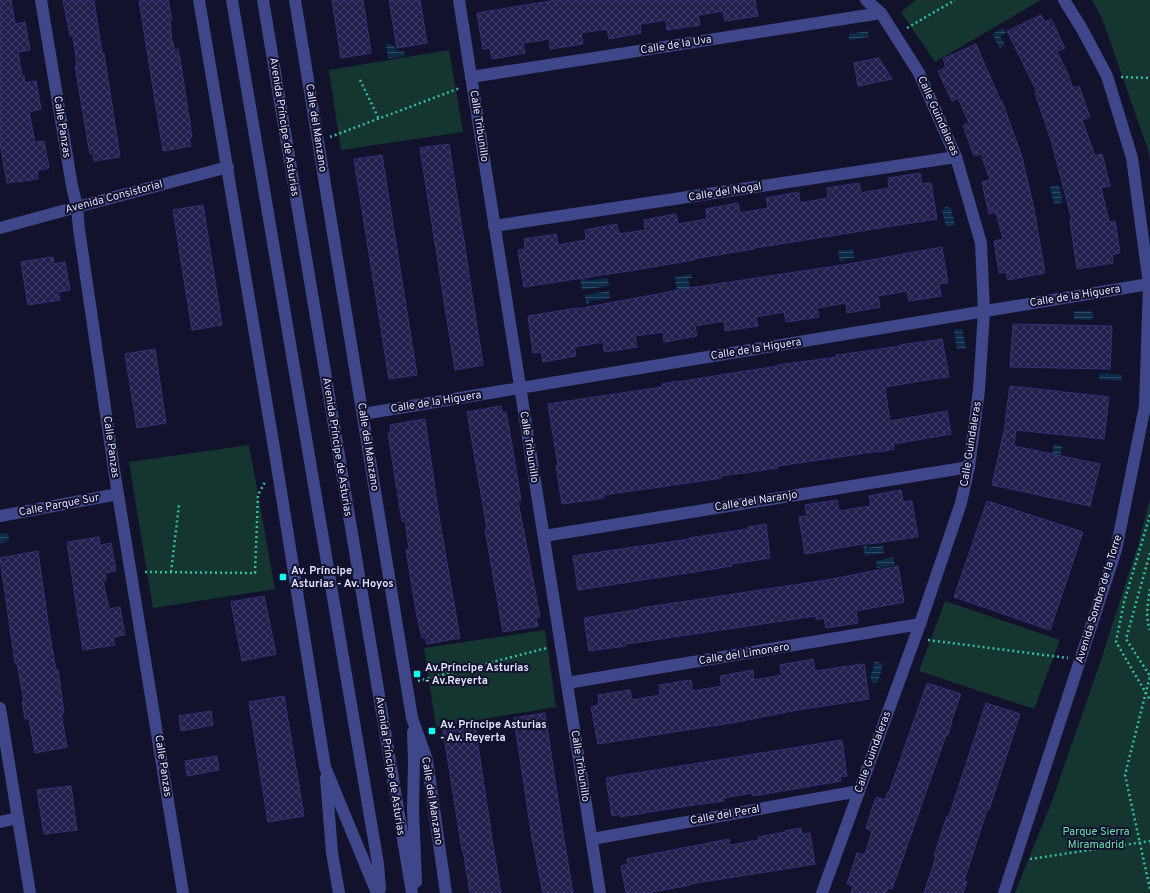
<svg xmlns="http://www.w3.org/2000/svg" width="1150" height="893" viewBox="0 0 1150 893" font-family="Overpass,sans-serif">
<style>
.green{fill:#153630}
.water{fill:url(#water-rules)}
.building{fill:url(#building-cross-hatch);stroke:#353178}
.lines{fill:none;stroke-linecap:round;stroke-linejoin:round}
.path{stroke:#34bca1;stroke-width:2.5;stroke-dasharray:2 3;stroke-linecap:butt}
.minor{stroke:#3f468a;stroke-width:12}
.poi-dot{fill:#0ffaf0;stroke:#13122c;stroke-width:1.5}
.labels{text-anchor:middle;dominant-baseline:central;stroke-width:4;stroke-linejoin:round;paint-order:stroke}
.street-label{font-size:11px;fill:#dedffe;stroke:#13122c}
.poi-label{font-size:11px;font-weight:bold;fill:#dedffe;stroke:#13122c;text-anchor:start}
.park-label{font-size:11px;fill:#69dfb1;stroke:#13122c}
</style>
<defs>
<pattern id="water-rules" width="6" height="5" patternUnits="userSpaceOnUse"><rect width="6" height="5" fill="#0d2c4a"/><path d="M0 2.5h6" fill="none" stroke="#304a65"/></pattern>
<pattern id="building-cross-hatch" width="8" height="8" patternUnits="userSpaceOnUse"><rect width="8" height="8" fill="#211f4c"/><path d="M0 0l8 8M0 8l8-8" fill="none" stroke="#413f67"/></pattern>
</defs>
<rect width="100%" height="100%" fill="#13122c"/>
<g class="green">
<path d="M916 0H1041L935 62 901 12Z"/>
<path d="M1092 0H1150V162L1149 153 1102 18Z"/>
<path d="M449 50 463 132 341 150 329 70Z"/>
<path d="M249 445 275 589 153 608 129 462Z"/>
<path d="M1150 498V893H1015L1052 801 1099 666 1139 542Z"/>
<path d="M945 601 1060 640 1034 709 919 671Z"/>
<path d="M545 630 556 707 436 727 424 648Z"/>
</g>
<g class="water">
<path d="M1003 28 1006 33 1000 36 1005 45 1000 48 992 34Z"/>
<path d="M868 31 869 37 849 40V34Z"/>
<path d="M386 44H390L394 46 398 52 404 51 405 56 388 58Z"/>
<path d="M1059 185 1063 202 1054 204 1050 187Z"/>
<path d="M946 206 949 208H951L955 225 946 227 942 210H944Z"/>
<path d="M853 249 854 258 844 259 842 262 840 261 838 251Z"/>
<path d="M691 274 692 278H688L690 288 677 291 675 277Z"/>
<path d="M580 278H585V281L608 278 609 286 582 290Z"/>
<path d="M609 291 610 298 589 301V304H586L585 295Z"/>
<path d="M1074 311H1091L1094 316 1090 320 1074 319Z"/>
<path d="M962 329 966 348 957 349 954 330Z"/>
<path d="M1100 373 1122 375 1121 381 1099 379Z"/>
<path d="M1054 444 1062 446 1057 470 1049 468Z"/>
<path d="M8 533 9 541 0 543V534Z"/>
<path d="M867 544V548L883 545 884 553 865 556 863 545Z"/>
<path d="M893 557 895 565 877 568 876 561Z"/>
<path d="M875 661 883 664 878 682 873 683 871 679H870Z"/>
</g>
<g class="building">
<path d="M0 0H11L15 24 25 22 30 50 18 52 22 76H24L25 83 36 81 41 109 29 112 35 142 44 141 49 168 37 171 38 179 7 183 0 143Z"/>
<path d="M63 0H94L102 53H104L107 73 120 157 94 161 93 154H90L75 66H77L73 36H70Z"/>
<path d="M139 0H168L172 19 170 21 172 42H173L174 50 178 49 182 71 192 137 189 138 191 146 163 151Z"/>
<path d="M332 0H363L371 53 341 58Z"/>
<path d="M389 0H420L427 43 397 48Z"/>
<path d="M557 0H755L758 16 725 21 723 11 698 15 700 25 667 30 666 20 640 24 641 33 609 39 607 29 581 33 583 44 550 49 549 39 523 43 525 53 492 59 490 48 483 49 477 13Z"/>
<path d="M1041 15 1045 22 1051 19 1065 48 1057 52 1067 72 1073 88 1079 86 1090 117 1082 120 1095 156 1102 154 1110 186 1101 188 1109 222 1115 221 1120 253 1112 255 1113 263 1077 269 1070 220H1072L1051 140 1035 93 1037 92 1007 31Z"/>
<path d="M976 44 1001 102 1002 101 1022 157 1034 209 1045 273 1008 280 1006 272 999 273 994 241 1003 239 996 212 989 214 982 182 990 180 981 154 974 156 963 125 969 123 958 98 952 101 938 71 946 67 943 59Z"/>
<path d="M879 58 892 79 858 86 854 63Z"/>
<path d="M449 144 483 365 455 370 420 148Z"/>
<path d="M382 155 417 375 389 379 354 159Z"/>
<path d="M920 173 922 184 931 183 937 219 754 248V249L693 259V260L634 270 524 287 518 250 525 249 524 239 556 234 558 245 586 240 585 230 617 224 619 234 645 230 644 220 676 214 678 224 707 219 706 209 738 203 740 213 768 208 766 198 799 192 800 203 828 198 827 188 859 183 861 193 889 188 888 178Z"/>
<path d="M203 205 222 325 192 330 173 210Z"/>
<path d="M942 247 948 283 939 284 941 296 909 301 907 291 878 296 880 307 847 313 846 303 817 308 819 317 786 322 784 312 756 317 758 326 725 331 724 321 695 326 697 336 664 342 663 332 635 336 637 347 604 352 603 342 574 347 576 356 543 362 541 352 533 353 528 316 577 308V309L690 288 849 264Z"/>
<path d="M53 257 54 264 65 262 70 290 58 292 60 300 28 305 21 262Z"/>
<path d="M1013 324 1112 326 1110 369 1010 367Z"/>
<path d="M942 339 949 377 933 379 885 387V388L890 421 947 411 951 434 893 444 894 449 879 452V451L778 466V468L721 476 722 478 604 495V498L562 504 556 466 558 465 548 404 662 387V384L678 381V382L720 375 778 366V365L837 357 836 355 853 353 900 346V345Z"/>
<path d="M155 349 166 423 137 428 125 354Z"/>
<path d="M1010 386 1109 397 1104 439 1016 430 1014 446 1100 464 1090 506 992 485 1004 431Z"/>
<path d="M501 406 502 412H506L512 445 521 500 518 501 540 617 536 618 538 626 503 632 485 529H487L467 412Z"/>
<path d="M425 419 440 523 460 638 427 644 425 637 422 638 416 611 406 550 409 549 405 521H402L388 433H391L390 425Z"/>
<path d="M901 490 903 502 912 501 918 537 869 544 868 543 805 554 799 517 807 516 805 505 837 500 839 511 871 506 869 496Z"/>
<path d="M987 501 1083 532 1050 630 954 597Z"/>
<path d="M766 524 770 558 731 564 732 566 578 590 573 556 690 539 689 538 748 529V527Z"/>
<path d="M99 537 100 545 111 543 116 571 105 573 106 581H103L109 609 120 607 125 635 113 637 115 645 83 650 67 542Z"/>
<path d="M38 551 49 630 56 670H58L64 713H61L67 747 35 753 29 719H25L22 701H24L17 663H15L0 558Z"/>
<path d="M898 566 904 602 856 611 858 623 826 628 824 618 816 620V616L626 644V646L589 651 584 618 641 609V608L827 580Z"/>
<path d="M264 596 276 654 242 661 231 602Z"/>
<path d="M813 659 815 671 864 664 869 699 797 710 737 722 598 744 591 707 599 705 598 695 630 690 632 700 660 695 659 685 691 680 693 691 722 686 720 676 753 670 754 680 782 675 780 665Z"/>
<path d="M927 683 961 694 951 722H952L948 735H946L892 889 888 888 886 893H851L853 886 847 884 857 853 865 855 872 831 866 828 876 797 885 800 888 792H889Z"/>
<path d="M284 696 304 816 268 822 249 702Z"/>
<path d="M986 703 1020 714 989 810H987L964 881 967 882 963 893H924L936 857 934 856 947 816H949Z"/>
<path d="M211 711 213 725 181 731 179 716Z"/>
<path d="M545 713 563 833 573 893H543L532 838 514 718Z"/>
<path d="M475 725 493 845 501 893H470L463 850H462L443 730Z"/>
<path d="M842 740 847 776 840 777 841 781 753 796 752 793 723 798 724 801 693 805 620 817V814L612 816 606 778Z"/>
<path d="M217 756 219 770 187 776 185 761Z"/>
<path d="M71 786 77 830 44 834 37 790Z"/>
<path d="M801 828 802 834 810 833 815 864 690 884V885L647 893H626L621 866 628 864 627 859 729 839 730 845 759 840 758 837 786 832 785 831Z"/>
</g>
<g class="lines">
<g class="path">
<path d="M907 28 955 0"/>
<path d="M1121 77 1150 78"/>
<path d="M360 80 379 119"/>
<path d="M330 137 460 88"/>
<path d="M1150 515 1124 602 1116 642 1150 700"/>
<path d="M1150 553 1126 639 1150 676 1125 775 1150 889"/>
<path d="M145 572 255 573 258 495 265 482"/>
<path d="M171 572 179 505"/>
<path d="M1150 589C1148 603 1145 617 1150 630"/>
<path d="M928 640 1068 658"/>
<path d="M418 681 547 648"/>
<path d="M1030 859 1150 841"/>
</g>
<g class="minor">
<path d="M41 0 72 186 77 207 79 229 115 476 183 893"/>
<path d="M199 0 276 460 325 767 377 893"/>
<path d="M232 0 378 864 380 889"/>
<path d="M263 0 412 893"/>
<path d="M295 0 412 718 427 760 446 893"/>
<path d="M459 0 600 893"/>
<path d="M471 77 881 13"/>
<path d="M494 226 956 157"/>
<path d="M0 228 77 207 228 167"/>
<path d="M363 414 1149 284"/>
<path d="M0 516 118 494"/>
<path d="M544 536 969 467"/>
<path d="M567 683 920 624"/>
<path d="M0 708 30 893"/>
<path d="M413 732 414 762 413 810 416 882"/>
<path d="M326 778 332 853 339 893"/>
<path d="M0 822 18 818"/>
<path d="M592 839 859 791"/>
<path d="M822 893 920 624 961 503 969 467 979 390 984 311 981 243 956 157 919 73 881 13 866 0"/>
<path d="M1004 893 1116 550 1145 406 1149 284 1132 158 1107 76 1082 29 1064 0"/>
</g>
</g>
<g class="poi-dot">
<rect x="279" y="573" width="8" height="8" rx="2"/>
<rect x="413" y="670" width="8" height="8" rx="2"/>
<rect x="428" y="727" width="8" height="8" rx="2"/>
</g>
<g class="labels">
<g class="street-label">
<text transform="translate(676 45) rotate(-9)">Calle de la Uva</text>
<text transform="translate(938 116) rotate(66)">Calle Guindaleras</text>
<text transform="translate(479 126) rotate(81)">Calle Tribunillo</text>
<text transform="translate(62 127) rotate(81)">Calle Panzas</text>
<text transform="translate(284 127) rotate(81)">Avenida Príncipe de Asturias</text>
<text transform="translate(316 128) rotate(81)">Calle del Manzano</text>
<text transform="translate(725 192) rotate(-9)">Calle del Nogal</text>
<text transform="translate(114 197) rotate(-15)">Avenida Consistorial</text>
<text transform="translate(1075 296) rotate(-9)">Calle de la Higuera</text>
<text transform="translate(756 349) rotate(-9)">Calle de la Higuera</text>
<text transform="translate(436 402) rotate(-9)">Calle de la Higuera</text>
<text transform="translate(971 444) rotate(-81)">Calle Guindaleras</text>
<text transform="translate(111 447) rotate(82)">Calle Panzas</text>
<text transform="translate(337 447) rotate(81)">Avenida Príncipe de Asturias</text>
<text transform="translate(368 447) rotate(81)">Calle del Manzano</text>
<text transform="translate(529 447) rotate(81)">Calle Tribunillo</text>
<text transform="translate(756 501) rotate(-9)">Calle del Naranjo</text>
<text transform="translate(59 505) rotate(-11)">Calle Parque Sur</text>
<text transform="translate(1099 599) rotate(-73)">Avenida Sombra de la Torre</text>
<text transform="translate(744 654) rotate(-9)">Calle del Limonero</text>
<text transform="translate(873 752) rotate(-70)">Calle Guindaleras</text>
<text transform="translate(163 766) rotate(81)">Calle Panzas</text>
<text transform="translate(390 766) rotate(81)">Avenida Príncipe de Asturias</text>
<text transform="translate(580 766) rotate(81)">Calle Tribunillo</text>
<text transform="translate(432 801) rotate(81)">Calle del Manzano</text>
<text transform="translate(725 815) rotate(-10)">Calle del Peral</text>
</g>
<g class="poi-label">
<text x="291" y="571">Av. Príncipe<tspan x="291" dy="13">Asturias - Av. Hoyos</tspan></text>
<text x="425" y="668">Av.Príncipe Asturias<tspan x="425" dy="13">- Av.Reyerta</tspan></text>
<text x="440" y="725">Av. Príncipe Asturias<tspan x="440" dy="13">- Av. Reyerta</tspan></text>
</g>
<g class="park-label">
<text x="1096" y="832">Parque Sierra<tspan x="1096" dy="13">Miramadrid</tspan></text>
</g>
</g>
</svg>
